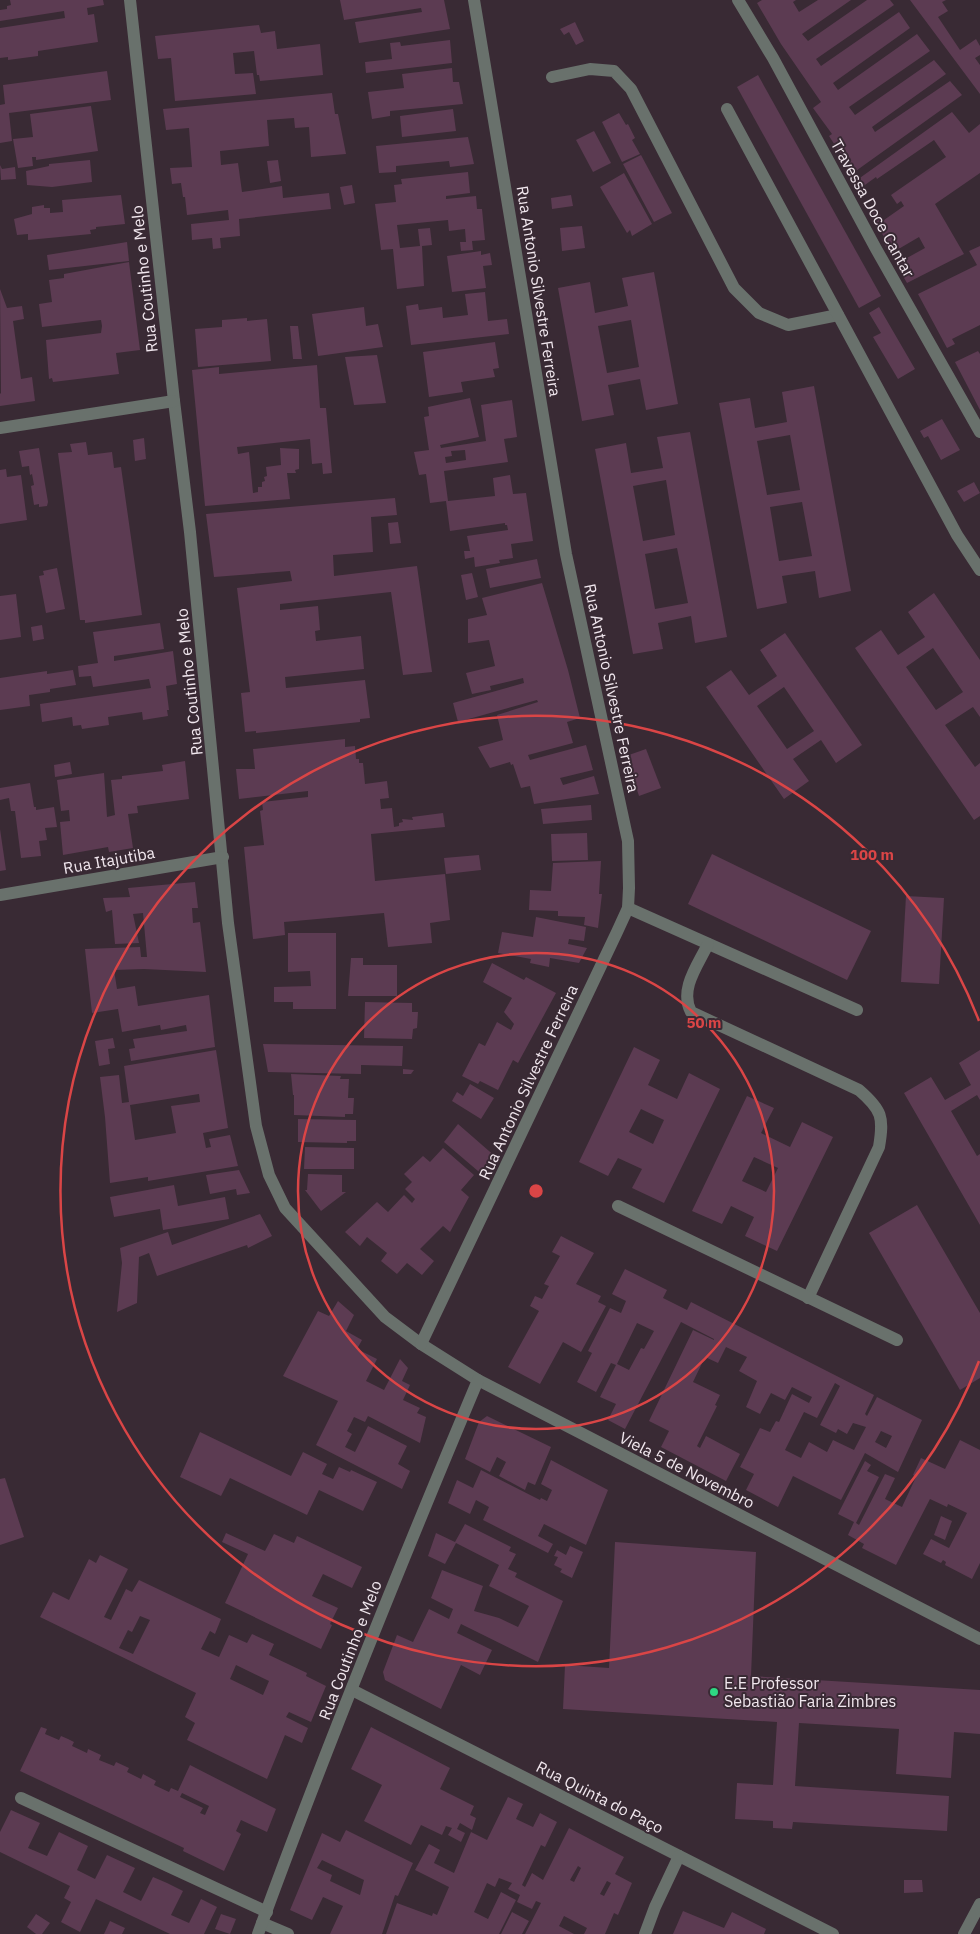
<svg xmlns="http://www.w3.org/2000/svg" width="980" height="1934" viewBox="0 0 980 1934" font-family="'IBM Plex Sans',sans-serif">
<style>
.building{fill:#5c3b52;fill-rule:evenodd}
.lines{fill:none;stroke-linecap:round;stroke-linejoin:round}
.service{stroke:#69716c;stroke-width:12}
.minor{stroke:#69716c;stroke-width:12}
.ring{fill:none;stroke:#da4546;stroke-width:2.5}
.poi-dot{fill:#2ed883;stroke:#392a34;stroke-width:2}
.labels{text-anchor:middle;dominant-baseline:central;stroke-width:4;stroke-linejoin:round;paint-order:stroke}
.street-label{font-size:16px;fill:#f1e7ee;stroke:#392a34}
.poi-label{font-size:16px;fill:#f1e7ee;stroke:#392a34;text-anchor:start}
.centre{fill:#da4546;stroke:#392a34;stroke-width:2.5}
.ring-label{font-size:15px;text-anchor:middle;font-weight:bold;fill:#da4546;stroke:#392a34;stroke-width:4;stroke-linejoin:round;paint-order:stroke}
</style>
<rect width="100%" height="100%" fill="#392a34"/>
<g class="building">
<path d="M10 0H103L104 5 87 8 88 15 94 14 98 42 38 51V56L8 60V57L0 58V28L65 18 64 11 0 21V10L7 9V6L11 5Z"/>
<path d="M340 0H444L450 29 359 43 355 22 422 12 421 8 344 20Z"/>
<path d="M762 0H796L793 2 799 12 818 0H851L802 34 808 41 867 0H890L894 5 816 59 821 66 899 12 910 28 833 83 838 90 917 34 930 51 849 107 855 115 934 60 946 74 872 127 875 132 950 81 962 95 853 173 829 136 832 134 813 108 821 102 781 44 757 3Z"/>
<path d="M910 0H946L942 2 948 11 938 17 960 50 976 39 980 46V55L975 58 980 65V94Z"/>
<path d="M575 22 584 41 576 45 569 32 564 35 560 29Z"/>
<path d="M259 25 261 33 275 31 277 49 320 44 323 75 260 81 259 75H257L254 51 233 53 235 74 253 73 256 94 175 101 171 58 158 59 155 36Z"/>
<path d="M450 40 452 63 366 73 365 62 392 59 390 43 400 42 401 46Z"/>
<path d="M452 68 453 82H459L463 104 390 111V116L372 119 368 92 404 88 402 74Z"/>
<path d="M107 71 111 100 9 113 12 141 0 143V105L5 104 3 85Z"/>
<path d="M758 75 881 296 859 308 737 87Z"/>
<path d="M332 93 335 114H338L346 154 311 157 309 127 295 128 294 118 267 120 269 146 220 151 221 165 238 163 242 192 282 186 283 198 329 193 331 209 239 219 240 236 220 238 221 248 213 249 212 238 192 240 191 224 229 220 228 210 187 215 185 197H183L181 183 172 184 170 168 192 167 189 128 166 130 163 109Z"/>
<path d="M91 106 98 151 36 160V157H32L33 166 18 168 13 139 33 137 30 114Z"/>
<path d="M453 109 456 131 402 137 400 116Z"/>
<path d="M952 112 969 133 980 124V173L935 204 964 254 907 283 896 264 925 248 919 237 890 254 882 240 885 238 869 215 877 210 884 220 904 206 901 201 897 204 891 195 946 157 934 140 877 179 876 177 862 187 857 180Z"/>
<path d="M619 113 626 125 628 124 635 138 632 140 640 154 622 162 602 122Z"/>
<path d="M594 131 611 163 593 172 576 140Z"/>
<path d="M468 137 474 164 450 167 449 161 396 166V172L379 173 376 146Z"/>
<path d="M641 155 672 213 654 222 623 164Z"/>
<path d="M90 160 92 182 52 187 27 185 26 171 49 166V164Z"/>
<path d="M278 160 281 181 270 183 267 161Z"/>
<path d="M0 165 2 169 15 167 16 179 1 180Z"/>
<path d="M468 172 470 193 446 196V199L476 196 477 209H482L485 240 472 241 473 250 461 251 460 242H466L465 229 449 231 448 220 397 225 400 248 420 246 418 229 430 228 432 245 422 246 424 286 397 289 393 249 381 250 375 204 396 202 394 185 402 184 401 179Z"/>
<path d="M624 173 652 224 632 236 630 230 627 233 600 187Z"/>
<path d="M352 185 355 203 344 205 340 187Z"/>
<path d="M121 195 125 224 96 227V229L90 230 91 234 28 240V234L17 235 14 219 32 214V207L44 205V208H50V213L63 212 62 200Z"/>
<path d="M571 195 573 206 552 209 551 198Z"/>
<path d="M582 226 585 248 562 251 560 228Z"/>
<path d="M127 242 129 261 49 270 47 255Z"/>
<path d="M980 246V325L952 339 955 344 947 348 918 294 977 265 969 251Z"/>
<path d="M481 251V255L490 253 492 265 483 266 486 288 452 292 447 256Z"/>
<path d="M129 262 140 350 116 353 119 374 53 382 52 378 49 379 46 340 101 333 102 326 101 320 42 327 39 304 52 302 49 280 64 278V274Z"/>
<path d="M654 272 678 404 646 410 640 379 608 385 614 415 582 421 558 288 590 282 595 313 628 306 622 278ZM631 320 639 367 607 373 598 326Z"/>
<path d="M0 289 7 308 22 306 24 319 13 321 21 379 32 377 35 401 0 406V394L1 393Z"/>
<path d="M485 292 488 321 507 319 509 334 411 345 406 306 418 304 419 310 442 307 443 318 468 315 465 294Z"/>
<path d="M364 307 366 326 378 324 383 347 318 356 312 314Z"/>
<path d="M879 307 915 369 898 379 873 337 881 333 869 313Z"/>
<path d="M247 318V321L267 319 271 361 198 367 195 329 222 327V320Z"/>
<path d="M290 326H298L302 359H293Z"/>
<path d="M495 342 499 368 493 369 495 377 461 382 463 392 429 397 423 352Z"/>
<path d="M978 351 980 354V410L955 362Z"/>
<path d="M377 355 386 403 354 405 345 357Z"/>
<path d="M317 365 320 408H326L332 473 323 474 322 463 312 464 310 439 237 447 238 454 249 452 253 493 258 492V487H262V482L265 481 264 477 267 476 266 467 281 465 280 448 299 449V469L295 470 296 473H287L290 499 205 506 192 370 219 367V374Z"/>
<path d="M814 386 851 591 819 598 815 571 782 576 787 603 757 609 719 403 750 398 755 428 787 422 782 392ZM790 435 800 490 767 495 757 441ZM802 502 812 556 779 561 770 507Z"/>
<path d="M470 398 479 437 440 445 441 448 486 441 481 405 512 400 517 437 504 439 508 462 444 471 448 501 495 496 493 478 510 475 513 494 526 493 533 541 511 544 513 558 499 560 500 563 475 567 474 557 465 559 464 551H470L467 536 508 530 507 525H505V523L450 531 446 501 430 503 426 474 419 475 414 452 429 450 424 417 429 416 428 407ZM465 450 466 460 446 463 445 457 452 456 451 451Z"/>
<path d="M942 419 960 450 941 460 928 436 924 438 920 431Z"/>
<path d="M690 432 727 637 695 643 691 616 658 623 663 649 633 654 595 449 626 443 631 473 663 468 657 437ZM666 480 675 535 643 541 633 486ZM677 548 688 603 655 609 645 554Z"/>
<path d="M144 438 146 459 135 461 133 440Z"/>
<path d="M86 442 88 455 112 452 114 468 121 467 142 615 85 623V620H80L58 453 72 452 70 444Z"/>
<path d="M39 448 48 502 47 506 39 507V504L34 505 31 486 34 485 32 474 30 475 29 466 22 467 19 451Z"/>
<path d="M6 469 7 477 21 475 27 520 0 524V470Z"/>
<path d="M974 482 980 493 964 502 957 491Z"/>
<path d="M395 498 397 515 371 517 373 552 333 555 334 576 417 566 432 672 403 675 391 592 280 604V610L318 606 320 630 315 631 316 641 361 636 364 669 285 677 286 688 365 680 370 718 360 719V722L256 733V731L245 732 241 693 250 692 237 588 292 581 290 571 214 577 206 514Z"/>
<path d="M398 522 401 543 390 544 388 523Z"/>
<path d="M537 559 541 578 490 588 486 569Z"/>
<path d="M57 568 65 609 46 613 39 576 44 575 43 571Z"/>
<path d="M472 573 478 597 466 600 461 575Z"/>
<path d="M542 583 568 670 580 718 567 722 573 743 528 755 530 760 586 745 593 770 560 778 563 785 594 776 599 794 534 804 530 786 521 788 513 764 511 765 510 762 490 768 478 747 503 740 497 715 538 702 537 700 458 722 453 703 524 683 523 678 490 686 491 690 472 694 466 673 495 666 489 640 468 643V619L487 615 482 598Z"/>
<path d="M934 593 980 660V717L973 707 945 725 975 767 980 763V816L974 820 855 648 881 630 898 655 925 637 908 612ZM933 648 963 692 936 710 906 667Z"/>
<path d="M16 594 21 637 0 640V596Z"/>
<path d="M160 623 164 649 114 656V661L173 651 177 684 166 686 169 710H167L168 716 143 720 142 712 108 717 109 725 82 729 81 725 73 726 72 717 42 722 40 704 151 688 149 679 93 687 91 676 79 677 78 666 98 663 93 632Z"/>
<path d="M42 625 44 639 33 641 31 627Z"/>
<path d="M785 633 862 745 836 763 821 740 793 759 809 781 784 799 706 687 731 670 749 695 777 676 760 650ZM784 687 814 731 787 749 757 706Z"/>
<path d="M73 670 76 685 50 689V692L29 695 30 706 0 710V678L47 671V674Z"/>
<path d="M345 739V747L355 746 356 759H359V763H363L365 784 387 781 389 798 380 799 381 809 392 808 394 827 399 826V823L403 822 402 819 413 820 412 817 443 813 445 827 371 834 375 881 445 874 450 920 430 923 432 943 388 947 384 913 284 922 285 935 253 939 244 847 264 845 260 811 263 810 262 802 308 797V791L239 799 236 769H255L253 749Z"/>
<path d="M646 749 661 788 639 796 626 756Z"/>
<path d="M185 761 189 799 137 806 138 813 128 814 133 848 109 852 108 847 63 855 60 822 70 821 69 810 61 811 57 780 104 773 107 817 115 815 111 780 122 779V776L163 771 162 765Z"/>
<path d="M70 762 72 774 55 777 54 765Z"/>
<path d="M30 783 34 807H36V810L54 807 57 827 45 828 47 840 39 841 41 856 21 858 15 811H11L9 798 0 800V788Z"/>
<path d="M591 805 592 820 543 824 541 809Z"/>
<path d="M0 829 6 870 0 871Z"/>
<path d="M587 833 588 860 552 861 551 834Z"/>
<path d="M712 854 871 931 847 980 688 904Z"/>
<path d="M479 855 481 870 446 874 444 858Z"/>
<path d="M601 861 599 894H602L598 928 584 925 585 917 558 916V911L529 910 530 890 551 891 553 863Z"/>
<path d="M195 882 198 908H192L193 923 200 922 206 972 144 969 114 970 117 989 135 986 138 1006 209 995 215 1047 131 1061 129 1049 135 1048 133 1039 187 1031 186 1025 161 1030 160 1025 122 1032 118 1009 92 1013 85 949 140 947 141 957H147L143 913 133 914 139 943 115 944 112 910 106 912 103 898 130 897 128 888Z"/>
<path d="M906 896 944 898 939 984 901 982Z"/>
<path d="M536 917 586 927 584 941 569 939 568 944 587 948 579 963 550 958 549 967 530 963 531 959 498 953 502 932 533 937Z"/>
<path d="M288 933H336V1009H293V1002H274V987L311 986 310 971 288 972Z"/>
<path d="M351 958H363V965H397V996H348Z"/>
<path d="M492 963 524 980 526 977 556 993 518 1063 513 1060 498 1090 480 1081 478 1084 462 1076 479 1043 485 1046 497 1022 511 1030 514 1024 504 1012 512 998 483 982Z"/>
<path d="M365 1002 412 1003V1012H418L417 1028 413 1029 412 1039 364 1038Z"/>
<path d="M113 1038 115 1048 108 1049 110 1064 99 1066 95 1041Z"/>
<path d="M263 1044 403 1046 402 1066 361 1065V1074L268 1072Z"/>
<path d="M634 1047 660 1060 648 1085 677 1099 689 1073 720 1089 664 1203 632 1188 642 1169 618 1158 608 1176 579 1162ZM641 1109 664 1120 653 1144 629 1132Z"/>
<path d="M216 1050 228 1128 203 1133 206 1148 211 1147 209 1139 230 1135 238 1166 148 1181V1177L110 1183 105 1117 100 1077 119 1075 122 1103 129 1102 124 1066ZM199 1094 200 1102 171 1106 176 1133 135 1140 130 1105Z"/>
<path d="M980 1050V1100L977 1095 951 1111 977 1156 980 1154V1225L904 1093 931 1077 945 1100 971 1085 959 1063Z"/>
<path d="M403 1069 414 1070 411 1074H403Z"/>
<path d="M291 1074 341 1076 340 1079H349L348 1098H354L353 1114H345V1117L294 1115V1095H293Z"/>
<path d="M470 1084 494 1098 481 1119 452 1101 457 1092 463 1096Z"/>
<path d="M747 1096 774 1108 761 1133 790 1147 802 1122 833 1137 777 1251 745 1236 754 1217 731 1206 722 1224 692 1211ZM754 1157 778 1168 766 1192 742 1181Z"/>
<path d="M298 1119 356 1120V1141H347V1143L298 1142Z"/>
<path d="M458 1124 497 1158 485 1177 444 1142Z"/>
<path d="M305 1147 354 1148V1169H304Z"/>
<path d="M443 1148 474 1175 461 1190 469 1197 450 1232 443 1226 420 1249 434 1261 422 1275 407 1263 397 1274 381 1261 387 1253 367 1237 360 1246 345 1232 377 1202 388 1212 404 1195 412 1203 415 1199 405 1189 412 1182 404 1174 423 1156 430 1162Z"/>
<path d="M239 1170 250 1193 237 1195 236 1189 210 1194 206 1175Z"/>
<path d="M308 1174 342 1175V1192H346L321 1211 305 1190H307Z"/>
<path d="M174 1185 178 1206 225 1197 229 1219 163 1230 160 1209 114 1217 110 1197Z"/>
<path d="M917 1205 980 1313V1378L960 1390 869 1233Z"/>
<path d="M260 1214 272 1236 248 1248 247 1245 157 1276 149 1253 139 1257 137 1303 117 1312 122 1263 120 1248 168 1232 172 1245Z"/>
<path d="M561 1236 594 1253 576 1284 601 1296 598 1302 606 1306 581 1352 563 1342 540 1384 508 1367 539 1311 530 1306 535 1296 542 1299 549 1286 544 1284 560 1256 552 1252Z"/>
<path d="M625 1269 667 1290 663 1298 687 1310 691 1302 874 1395 865 1414 867 1416 877 1397 922 1420 898 1472 865 1453 841 1500 793 1476 778 1507 746 1490 754 1474 740 1467 760 1428 770 1432 776 1421 779 1422 792 1394 809 1403 812 1397 792 1387 785 1400 771 1393 760 1414 746 1407 757 1381 739 1371 747 1357 726 1347 718 1363 705 1357 693 1382 720 1395 715 1405 717 1406 697 1446 700 1448 706 1436 740 1454 726 1481 661 1447 669 1431 649 1421 693 1330 714 1340V1339L681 1322 625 1429 608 1420 616 1404 600 1397 616 1365 611 1363 596 1392 577 1382 592 1353 588 1351 610 1308 621 1313 626 1301 612 1294ZM637 1323 654 1331 644 1349 641 1348 629 1370 617 1364ZM835 1383 840 1386 820 1425 836 1433 838 1429 847 1434 853 1423 866 1427 854 1450 833 1440 827 1452 809 1442 801 1458 785 1450 804 1412 817 1418ZM881 1431 892 1436 886 1448 875 1442Z"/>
<path d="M338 1301 354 1315 346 1331 362 1340 357 1349 377 1359 366 1381 384 1390 400 1359 408 1368 402 1381 410 1385 403 1400 420 1408 417 1413 426 1417 420 1443 368 1416 365 1422 354 1417 347 1431 352 1434 345 1447 355 1452 368 1426 407 1446 398 1464 410 1471 402 1489 316 1445 338 1401 283 1376 318 1311 329 1316Z"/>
<path d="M487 1416 551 1447 535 1485 528 1482 525 1490 499 1476 506 1462 497 1457 490 1472 465 1459 479 1422Z"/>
<path d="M200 1432 291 1476 303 1452 327 1464 322 1474 333 1479 339 1467 350 1472 351 1470 377 1482 363 1511 319 1490 307 1515 230 1478 221 1496 180 1477Z"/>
<path d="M960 1440 980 1450V1563L972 1579 945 1565 946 1562 943 1560 941 1563 923 1554 931 1539 949 1548 967 1513 948 1504 947 1507 930 1499 896 1565 862 1548 864 1544 848 1535 854 1522 838 1514 865 1461 871 1465 867 1471 879 1477 856 1523 859 1525 885 1474 895 1478 885 1499 902 1507 916 1477 913 1475 921 1458 945 1469Z"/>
<path d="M551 1460 608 1490 586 1545 544 1524 538 1536 553 1544 548 1553 483 1520 489 1507 476 1500 470 1514 448 1503 457 1480 473 1488 481 1470 540 1500 541 1498 547 1501 552 1490 541 1484Z"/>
<path d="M5 1478 24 1537 0 1545V1479Z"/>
<path d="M941 1516 952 1521 945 1540 934 1535Z"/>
<path d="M465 1524 511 1547 509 1551 516 1554 508 1569 517 1573 515 1577 563 1601 538 1662 461 1624 457 1633 492 1650 480 1675 461 1665 441 1709 385 1680 383 1672 397 1635 413 1642 429 1609 449 1619 453 1609 431 1598 442 1570 483 1586 474 1611 499 1618 518 1627 529 1606 489 1586 499 1565 456 1543 445 1564 428 1556 436 1533 455 1542Z"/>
<path d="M226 1533 265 1551 274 1534 294 1543 297 1536 362 1567 352 1588 323 1574 312 1596 338 1608 330 1624 332 1625 321 1649 225 1603 248 1554 222 1542Z"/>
<path d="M615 1542 756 1552 751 1676 980 1690V1734L954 1732 951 1778 896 1774 899 1729 799 1723 795 1786 949 1796 947 1831 793 1822 792 1829 773 1828V1821L735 1819 737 1783 773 1785 777 1722 563 1709 565 1665 609 1668Z"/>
<path d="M570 1546 583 1552 572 1578 560 1572 562 1569 554 1565 558 1557 554 1556 557 1550 566 1555Z"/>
<path d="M100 1555 128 1569 104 1617 111 1620 126 1589 132 1592 139 1580 221 1619 215 1634 210 1631 201 1649 219 1657 229 1635 247 1643 252 1634 274 1644 269 1655 307 1673 306 1676 326 1686 311 1722 289 1712 286 1717 308 1728 302 1743 285 1735 267 1779 187 1740 195 1723 185 1717 196 1693 40 1617 53 1592 69 1600 89 1559 96 1563ZM140 1616 150 1620 133 1654 119 1648 128 1630 132 1632ZM236 1665 269 1681 263 1695 230 1679Z"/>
<path d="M41 1727 47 1729 45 1734 59 1740 61 1736 68 1739 74 1742 72 1746 87 1753 88 1749 101 1755 99 1760 114 1766 116 1762 129 1768 127 1772 141 1779 143 1774 156 1781 154 1785 169 1792 171 1788 178 1791 190 1765 276 1809 267 1832 241 1820 236 1831 241 1834 224 1871 183 1851 184 1848 20 1771ZM182 1793 209 1806 205 1815 200 1813 203 1808 180 1797Z"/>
<path d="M371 1727 450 1768 440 1789 474 1806 470 1815 476 1818 472 1830 460 1823 457 1829 465 1833 461 1842 448 1835 452 1828 446 1826 442 1835 421 1825 411 1845 364 1821 382 1785 351 1769Z"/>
<path d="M508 1797 523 1804 516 1819 533 1827 540 1813 557 1822 545 1847 541 1845 522 1885 525 1887 532 1873 543 1880 569 1828 624 1857 615 1874 632 1883 618 1915 614 1913 605 1934H584L587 1928 564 1916 559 1926 574 1934H525L541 1903 536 1901 532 1909 517 1902 520 1895 508 1889 512 1883 499 1878 495 1887 487 1883 474 1912 488 1919 501 1892 516 1900 499 1934H386L397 1903 432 1916 433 1913 437 1915 449 1887 415 1870 429 1844 440 1850 434 1863 454 1873 471 1832 487 1840ZM578 1866 581 1868 574 1882 570 1880ZM607 1881 611 1883 604 1896 600 1894Z"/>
<path d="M11 1810 40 1823 28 1848 47 1856 59 1832 88 1846 77 1870 95 1879 107 1855 135 1868 123 1892 141 1901 153 1877 167 1883 183 1891 171 1915 189 1923 201 1899 217 1907 204 1934H170L96 1899 80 1932 61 1922 71 1902 64 1898 70 1886 0 1852V1832Z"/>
<path d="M346 1830 413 1863 398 1896 395 1895 382 1934H330L343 1906 323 1897 312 1920 290 1910 322 1833 340 1842ZM322 1860 364 1880 360 1895 330 1881 332 1875 317 1868Z"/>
<path d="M904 1880H922L923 1892 904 1893Z"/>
<path d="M683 1911 724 1928 732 1912 766 1929 764 1934H673Z"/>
<path d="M512 1912 529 1921 522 1934H501Z"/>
<path d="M36 1914 50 1923 42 1934H36L27 1927Z"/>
<path d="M221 1914 236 1919 230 1934 215 1929Z"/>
<path d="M110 1921 125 1928 122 1934H104Z"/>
</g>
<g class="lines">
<g class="service">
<path d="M628 908 857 1010"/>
<path d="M708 944C698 965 679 989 691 1012L859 1090C882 1110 884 1117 879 1147L808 1298"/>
<path d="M618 1206 897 1340"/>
</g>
<g class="minor">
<path d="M130 0 174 401 190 532 228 923 256 1126 269 1175 285 1208 385 1317 421 1344 478 1380 980 1639"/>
<path d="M738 0 773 58 875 247 980 432"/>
<path d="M552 77 590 69 614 71 631 89 734 288 759 313 788 325 838 315"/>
<path d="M727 109 957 535 980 570"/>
<path d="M0 428 174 401"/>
<path d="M0 895 223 857"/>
<path d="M421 1344 617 932 628 908 629 888 628 841 566 554 474 0"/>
<path d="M352 1690 833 1934"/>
<path d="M21 1798 267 1912"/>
<path d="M262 1923 288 1934"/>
<path d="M258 1934C326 1747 401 1563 478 1380"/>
<path d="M645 1934 655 1907 679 1856"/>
<path d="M964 1934 980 1904"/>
</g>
</g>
<g class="ring">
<circle cx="536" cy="1191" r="238"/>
<path d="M979 1361A475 475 0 1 1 979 1021"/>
</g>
<circle class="poi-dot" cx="714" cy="1692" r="5"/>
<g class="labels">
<g class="street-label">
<text transform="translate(873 208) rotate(61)">Travessa Doce Cantar</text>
<text transform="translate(144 279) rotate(-96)">Rua Coutinho e Melo</text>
<text transform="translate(539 291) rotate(81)">Rua Antonio Silvestre Ferreira</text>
<text transform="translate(189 682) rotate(-96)">Rua Coutinho e Melo</text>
<text transform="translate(612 688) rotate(78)">Rua Antonio Silvestre Ferreira</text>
<text transform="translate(109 860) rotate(-10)">Rua Itajutiba</text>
<text transform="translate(528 1082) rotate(-65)">Rua Antonio Silvestre Ferreira</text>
<text transform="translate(687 1470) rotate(27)">Viela 5 de Novembro</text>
<text transform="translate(350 1650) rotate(-69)">Rua Coutinho e Melo</text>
<text transform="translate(600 1797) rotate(27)">Rua Quinta do Paço</text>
</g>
<g class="poi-label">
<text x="724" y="1683">E.E Professor<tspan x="724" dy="18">Sebastião Faria Zimbres</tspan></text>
</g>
</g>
<circle cx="536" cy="1191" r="8" class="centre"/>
<g class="ring-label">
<text x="872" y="860">100 m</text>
<text x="704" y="1028">50 m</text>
</g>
</svg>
